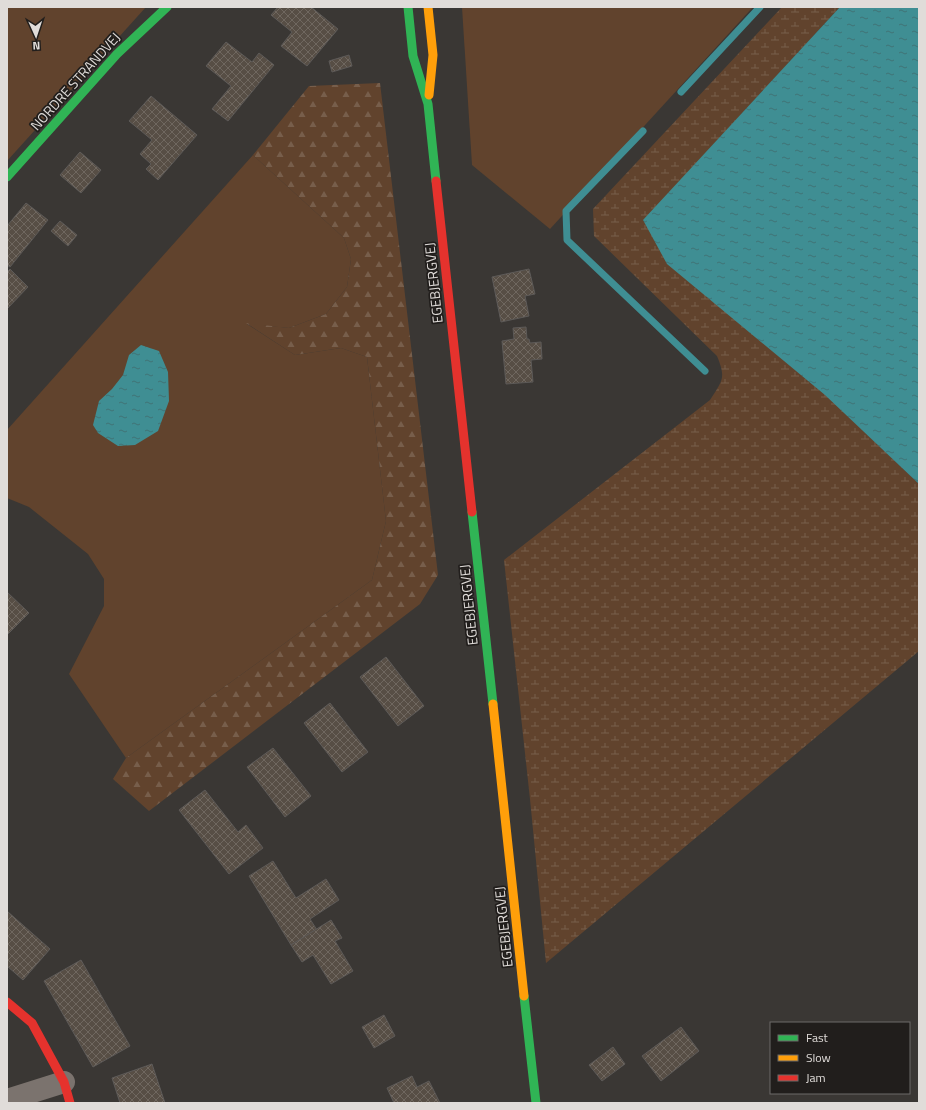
<svg xmlns="http://www.w3.org/2000/svg" width="926" height="1110" viewBox="0 0 926 1110" font-family="'Titillium Web',sans-serif">
<style>
.green{fill:#61432d}
.forest{fill:url(#forest-firs)}
.wetland{fill:url(#wetland-marsh)}
.water{fill:url(#water-ripples)}
.lines{fill:none;stroke-linecap:round;stroke-linejoin:round}
.stream{stroke:#3f8e93;stroke-width:7}
.building{fill:url(#building-cross-hatch);stroke:#5d5a58}
.street{stroke:#7b736e;stroke-width:22}
.fast{stroke:#30b455;stroke-width:9}
.slow{stroke:#ff9f0a;stroke-width:9}
.jam{stroke:#e5322d;stroke-width:9}
.labels{text-anchor:middle;dominant-baseline:central;stroke-width:3.5;stroke-linejoin:round;paint-order:stroke}
.street-label{font-size:14px;fill:#e0dcd9;stroke:#211e1c}
</style>
<defs>
<pattern id="forest-firs" width="22" height="20" patternUnits="userSpaceOnUse"><rect width="22" height="20" fill="#61432d"/><path d="M5 1l3.5 6h-7zM16 11l3.5 6h-7z" fill="#775e4b"/></pattern>
<pattern id="wetland-marsh" width="20" height="14" patternUnits="userSpaceOnUse"><rect width="20" height="14" fill="#61432d"/><path d="M1 5h8M5 5V1M11 12h8M15 12V8" fill="none" stroke="#775e4b"/></pattern>
<pattern id="water-ripples" width="26" height="14" patternUnits="userSpaceOnUse"><rect width="26" height="14" fill="#3f8e93"/><path d="M2 4q2-2 4 0t4 0M15 11q2-2 4 0t4 0" fill="none" stroke="#407376"/></pattern>
<pattern id="building-cross-hatch" width="8" height="8" patternUnits="userSpaceOnUse"><rect width="8" height="8" fill="#574e45"/><path d="M0 0l8 8M0 8l8-8" fill="none" stroke="#6f675f"/></pattern>
</defs>
<rect width="100%" height="100%" fill="#3a3734"/>
<g class="green">
<path d="M7 7H146L7 161Z"/>
<path d="M462 7H753L550 229 472 165Z"/>
<path d="M253 155 344 238 351 259 347 287 326 314 289 328 247 324 295 355 341 348 367 357 386 521 372 580 126 758 69 674 104 606V579L88 554 29 507 7 498V430Z"/>
</g>
<path class="forest" d="M380 83 438 575 420 604 149 811 113 779 126 758 372 580 386 521 367 357 341 348 295 355 246 323 289 328 326 314 347 287 351 259 344 238 253 155 309 86Z"/>
<path class="wetland" d="M782 7H840L644 220 919 484V651L546 963 530 799 504 560 710 400C723 380 726 378 717 356L594 236 593 209Z"/>
<g class="water">
<path d="M840 7H919V484L825 395 667 264 643 220Z"/>
<path d="M141 345 159 351 168 372 169 401 158 431 135 445 118 446 98 433 93 425 99 401 112 389 123 375 129 355Z"/>
</g>
<g class="lines">
<g class="stream">
<path d="M681 92 760 7"/>
<path d="M643 131 566 211 567 240 705 371"/>
</g>
</g>
<g class="building">
<path d="M278 7H311L338 29 307 66 281 46 292 32 271 15Z"/>
<path d="M226 42 252 62 259 53 274 65 228 121 212 109 231 86 206 66Z"/>
<path d="M349 55 352 66 332 72 329 61Z"/>
<path d="M151 96 197 135 158 180 146 169 151 164 140 154 152 140 129 121Z"/>
<path d="M80 152 101 170 81 193 60 175Z"/>
<path d="M26 203 48 220 10 267 7 265V226Z"/>
<path d="M60 221 77 235 68 246 51 231Z"/>
<path d="M10 269 28 287 7 309V272Z"/>
<path d="M529 269 535 294 525 296 529 316 501 322 492 277Z"/>
<path d="M526 327 527 339H529L530 343 541 342 542 359 531 360 533 382 506 384 502 341 514 339 513 328Z"/>
<path d="M7 592 29 613 7 635Z"/>
<path d="M386 657 424 706 398 726 360 677Z"/>
<path d="M330 703 368 752 342 772 304 723Z"/>
<path d="M273 748 311 796 285 817 247 767Z"/>
<path d="M205 790 238 832 246 825 263 848 229 874 179 810Z"/>
<path d="M273 861 296 898 326 879 339 900 310 919 317 930 291 945 249 876Z"/>
<path d="M7 911 50 949 23 980 7 966Z"/>
<path d="M331 920 342 938 335 941 353 971 331 984 313 955 302 962 291 945Z"/>
<path d="M81 960 130 1046 93 1067 44 981Z"/>
<path d="M384 1015 395 1036 374 1048 362 1027Z"/>
<path d="M681 1027 699 1051 661 1081 642 1056Z"/>
<path d="M613 1047 625 1064 602 1081 589 1065Z"/>
<path d="M152 1064 165 1103H120L112 1078Z"/>
<path d="M412 1076 417 1087 429 1081 440 1103H394L387 1088Z"/>
</g>
<g class="lines">
<path class="street" d="M7 1100 64 1082"/>
<g class="fast">
<path d="M408 7 413 56 428 104 436 181"/>
<path d="M7 177 117 54 167 7"/>
<path d="M472 512 493 704"/>
<path d="M524 996 536 1103"/>
</g>
<g class="slow">
<path d="M428 7 433 55 429 95"/>
<path d="M493 704 524 996"/>
</g>
<g class="jam">
<path d="M436 181 472 512"/>
<path d="M7 1002 32 1023 64 1082 70 1103"/>
</g>
</g>
<g class="labels">
<g class="street-label">
<text transform="translate(75 81) rotate(-48)">NORDRE STRANDVEJ</text>
<text transform="translate(433 283) rotate(-96)">EGEBJERGVEJ</text>
<text transform="translate(468 605) rotate(-96)">EGEBJERGVEJ</text>
<text transform="translate(503 927) rotate(-96)">EGEBJERGVEJ</text>
</g>
</g>
<rect width="926" height="1110" fill="none" stroke="#e0dcd9" stroke-width="16"/>
<rect x="770" y="1022" width="140" height="72" fill="#211e1c" stroke="#6d6a68"/>
<rect x="778" y="1035" width="20" height="6" fill="#30b455" stroke="#6d6a68"/>
<text x="806" y="1042" font-size="12" fill="#e0dcd9">Fast</text>
<rect x="778" y="1055" width="20" height="6" fill="#ff9f0a" stroke="#6d6a68"/>
<text x="806" y="1062" font-size="12" fill="#e0dcd9">Slow</text>
<rect x="778" y="1075" width="20" height="6" fill="#e5322d" stroke="#6d6a68"/>
<text x="806" y="1082" font-size="12" fill="#e0dcd9">Jam</text>
<g transform="translate(36 36) rotate(177)" stroke="#211e1c" stroke-width="3" paint-order="stroke">
<path d="M0-3L7 15L0 10L-7 15Z" fill="#e0dcd9"/>
<text y="-6" font-size="11" font-weight="bold" text-anchor="middle" fill="#e0dcd9">N</text>
</g>
</svg>
